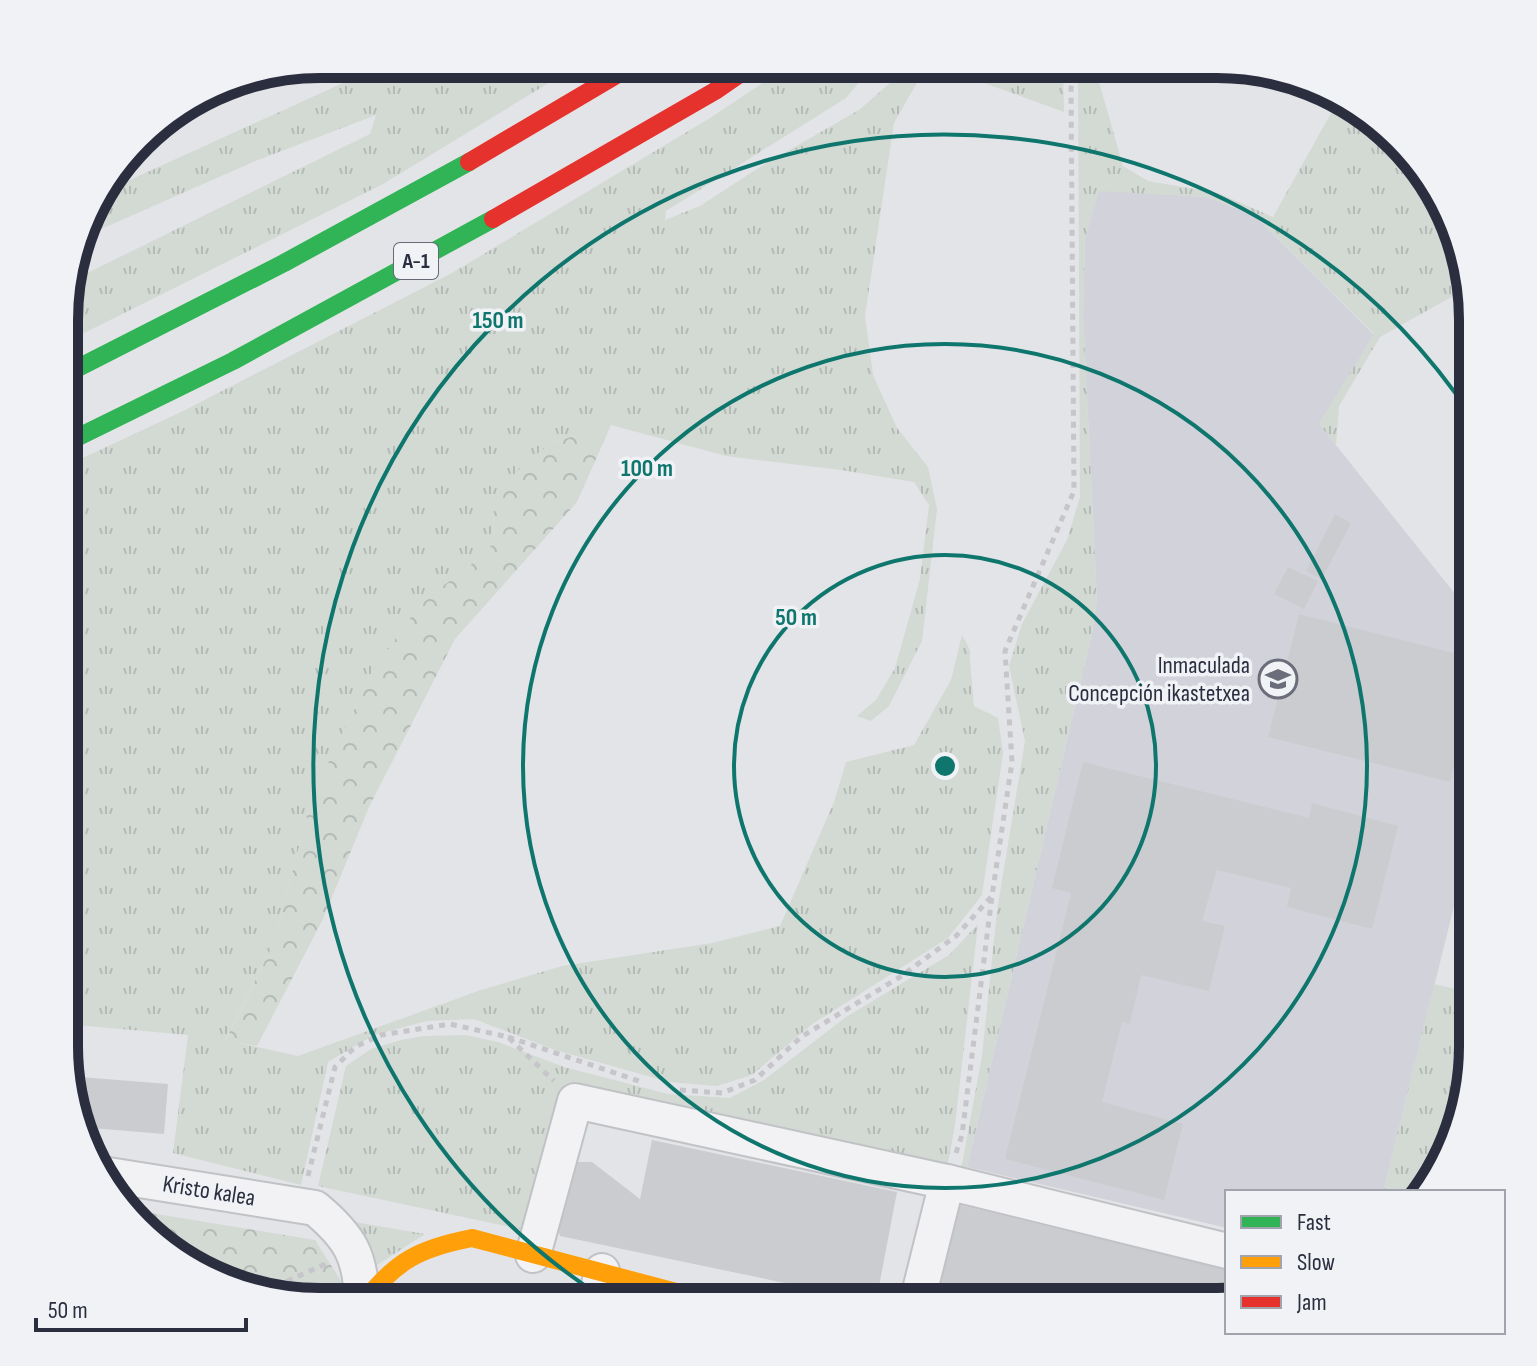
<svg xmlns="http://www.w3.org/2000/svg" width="1537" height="1366" viewBox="0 0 1537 1366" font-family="'Sofia Sans Condensed',sans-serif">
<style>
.built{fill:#d2d3da}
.grass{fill:url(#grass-tufts)}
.forest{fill:url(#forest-crowns)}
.building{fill:#cbcccf}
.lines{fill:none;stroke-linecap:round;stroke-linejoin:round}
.street-casing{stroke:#c1c2c5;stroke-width:38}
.path{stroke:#c5c5ca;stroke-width:5;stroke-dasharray:6 6;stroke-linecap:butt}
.street{stroke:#f2f2f4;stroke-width:34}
.fast{stroke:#30b455;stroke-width:18}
.slow{stroke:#ff9f0a;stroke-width:18}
.jam{stroke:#e5322d;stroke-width:18}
.ring{fill:none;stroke:#0f766e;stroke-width:4}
.labels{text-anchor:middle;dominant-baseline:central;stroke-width:7;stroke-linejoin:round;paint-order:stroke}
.shield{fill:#f1f2f6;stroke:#666976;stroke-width:2}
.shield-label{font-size:22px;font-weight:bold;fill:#2b2e3f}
.poi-label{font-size:24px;fill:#2b2e3f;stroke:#f1f2f6;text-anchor:end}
.street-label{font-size:24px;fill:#2b2e3f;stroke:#f1f2f6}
.rim{fill:none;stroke:#2b2e3f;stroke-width:10}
.centre{fill:#0f766e;stroke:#f1f2f6;stroke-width:4}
.ring-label{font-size:24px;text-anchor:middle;font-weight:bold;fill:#0f766e;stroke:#f1f2f6;stroke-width:7;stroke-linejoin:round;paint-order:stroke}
</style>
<defs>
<pattern id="grass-tufts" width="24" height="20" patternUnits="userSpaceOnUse" patternTransform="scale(2)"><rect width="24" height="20" fill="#d2dad3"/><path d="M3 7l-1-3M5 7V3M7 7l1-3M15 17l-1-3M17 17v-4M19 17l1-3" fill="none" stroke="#b4bbb6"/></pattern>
<pattern id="forest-crowns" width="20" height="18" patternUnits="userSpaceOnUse" patternTransform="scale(2)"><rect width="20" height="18" fill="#d2dad3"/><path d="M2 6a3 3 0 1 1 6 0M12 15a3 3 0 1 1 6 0" fill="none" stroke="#b4bbb6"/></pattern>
</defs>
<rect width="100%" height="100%" fill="#e3e4e7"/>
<path class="built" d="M1099 190 1206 197 1254 215 1374 335 1319 424 1456 595 1473 609V830L1383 1192H1227V1228L967 1167 1092 633 1097 600 1083 316 1085 238Z"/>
<g class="grass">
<path d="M375 64H580L383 184 68 341 69 282 370 134 376 115 253 162 81 238 97 195 365 73Z"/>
<path d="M791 64H875L846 98 666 211 665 220 700 206 760 167 859 110 912 64H1063L1064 112 948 70 918 81 894 123 865 316 873 375 897 428 928 467 937 509 922 641 889 706 871 721 857 716 876 700 895 668 920 579 929 505 914 482 841 470 726 456 611 425 551 443 494 496 493 544 462 573 432 593 406 623 371 675 312 796 275 941 225 1040 298 1056 481 990 562 966 712 943 780 926 834 802 846 762 914 745 951 680 962 635 969 648 974 706 998 718 1003 753 982 895 948 938 811 1025 752 1075 717 1086 669 1082 555 1050 474 1019 427 1021 374 1035 328 1062 301 1185 173 1153 188 1035 65 1024 68 465 183 411 452 273 710 118Z"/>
<path d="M1078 64H1097V75L1123 166 1148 181 1218 193 1273 217 1335 106 1342 99 1409 151 1453 222 1469 287 1380 337 1339 406 1336 445 1319 424 1374 334 1254 215 1206 197 1099 191 1085 238 1083 316 1097 600 1092 633 967 1167 960 1175 982 1056 997 911 1025 741 1009 666 1022 624 1067 540 1080 497Z"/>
<path d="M978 924 955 1125 946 1173 570 1085 533 1232 318 1186 346 1066 371 1049 401 1040 423 1036 466 1035 498 1042 564 1067 668 1094 730 1098 764 1080 846 1017 949 955Z"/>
<path d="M1434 984 1473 993V1046L1453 1144 1419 1192H1383Z"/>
<path d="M343 1220 425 1234 368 1271Z"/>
</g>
<g class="forest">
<path d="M611 425 577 502 455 639 369 807 323 919 257 1046 225 1041 275 941 312 796 371 675 406 623 432 593 462 573 493 544 494 496 525 463 551 443Z"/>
<path d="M144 1212 315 1240 346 1289 343 1302H320L222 1282 140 1224Z"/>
</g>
<g class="building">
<path d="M1335 514 1351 523 1322 579 1306 571Z"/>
<path d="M1288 567 1318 581 1304 609 1274 594Z"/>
<path d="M1299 614 1473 658V692L1450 782 1268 737Z"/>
<path d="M1083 762 1309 818 1312 803 1398 826 1372 929 1287 907 1291 888 1217 870 1202 921 1225 926 1209 991 1141 975 1130 1024 1122 1022 1102 1102 1183 1124 1164 1200 1005 1159 1071 893 1052 888Z"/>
<path d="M68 1076 168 1084 164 1134 79 1127Z"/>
<path d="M652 1140 897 1192 876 1302 560 1236 554 1213 569 1162H592L640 1199Z"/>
<path d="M956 1204 1227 1269V1301L931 1302Z"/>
</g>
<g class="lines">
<defs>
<g id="street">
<path d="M102 1174 315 1208C350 1237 361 1256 362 1302"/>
<path d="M533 1255 575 1101 947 1182 1227 1251"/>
<path d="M595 1302 602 1271"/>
<path d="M917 1302 947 1182"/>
</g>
</defs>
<use href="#street" class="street-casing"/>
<g class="path">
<path d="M508 1037 639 1081"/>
<path d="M680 1090 722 1093 755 1080 801 1037 900 977 956 936 991 897"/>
<path d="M956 1153 962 1135 992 896 1012 762 1005 651 1074 491 1071 88 1076 64"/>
<path d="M308 1176 335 1067 355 1047 381 1035 450 1024 508 1037 554 1081"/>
<path d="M265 1291 328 1263"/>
</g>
<use href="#street" class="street"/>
<g class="fast">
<path d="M68 373 284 263 469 162"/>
<path d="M68 442 233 361 493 219"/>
</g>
<path class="slow" d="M364 1302C396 1260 421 1248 472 1238L714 1302"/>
<g class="jam">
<path d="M469 162 635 64"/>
<path d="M493 219 715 91 754 64"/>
</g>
</g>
<g class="ring">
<circle cx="945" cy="766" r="211"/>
<circle cx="945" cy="766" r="422"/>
<path d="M1453 1142A632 632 0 0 1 1415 1189M605 1299A632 632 0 1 1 1472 417"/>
</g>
<defs>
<symbol id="school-ring" viewBox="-11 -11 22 22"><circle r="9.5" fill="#f1f2f6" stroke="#6b6e7a" stroke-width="1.5"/><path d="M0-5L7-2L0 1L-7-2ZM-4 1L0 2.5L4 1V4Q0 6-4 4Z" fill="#6b6e7a"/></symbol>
</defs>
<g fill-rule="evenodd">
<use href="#school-ring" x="1256" y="657" width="44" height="44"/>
</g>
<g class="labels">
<rect class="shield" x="394" y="243" width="44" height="36" rx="6"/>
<g class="shield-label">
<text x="416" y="261">A-1</text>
</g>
<g class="poi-label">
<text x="1250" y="665">Inmaculada<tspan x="1250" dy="28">Concepción ikastetxea</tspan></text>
</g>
<g class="street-label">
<text transform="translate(209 1191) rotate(9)">Kristo kalea</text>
</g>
</g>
<path d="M0 0H1537V1366H0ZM320 78H1217A242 242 0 0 1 1459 320V1046A242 242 0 0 1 1217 1288H320A242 242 0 0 1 78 1046V320A242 242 0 0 1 320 78Z" fill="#f1f2f6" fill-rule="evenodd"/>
<path class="rim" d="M320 78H1217A242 242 0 0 1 1459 320V1046A242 242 0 0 1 1217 1288H320A242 242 0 0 1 78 1046V320A242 242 0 0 1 320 78Z"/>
<circle cx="945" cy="766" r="12" class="centre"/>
<g class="ring-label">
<text x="498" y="328">150 m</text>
<text x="647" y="476">100 m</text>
<text x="796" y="625">50 m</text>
</g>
<rect x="1225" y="1190" width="280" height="144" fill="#f1f2f6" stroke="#a2a4ad" stroke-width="2"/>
<rect x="1241" y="1216" width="40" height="12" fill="#30b455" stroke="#a2a4ad" stroke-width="2"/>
<text x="1297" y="1230" font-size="24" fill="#2b2e3f">Fast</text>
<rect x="1241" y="1256" width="40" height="12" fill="#ff9f0a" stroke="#a2a4ad" stroke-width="2"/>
<text x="1297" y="1270" font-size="24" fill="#2b2e3f">Slow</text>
<rect x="1241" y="1296" width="40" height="12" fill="#e5322d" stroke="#a2a4ad" stroke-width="2"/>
<text x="1297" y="1310" font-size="24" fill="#2b2e3f">Jam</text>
<path d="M36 1318v12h210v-12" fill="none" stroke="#2b2e3f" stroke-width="4"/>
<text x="48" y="1318" font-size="24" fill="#2b2e3f" stroke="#f1f2f6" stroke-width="6" paint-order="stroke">50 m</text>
</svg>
